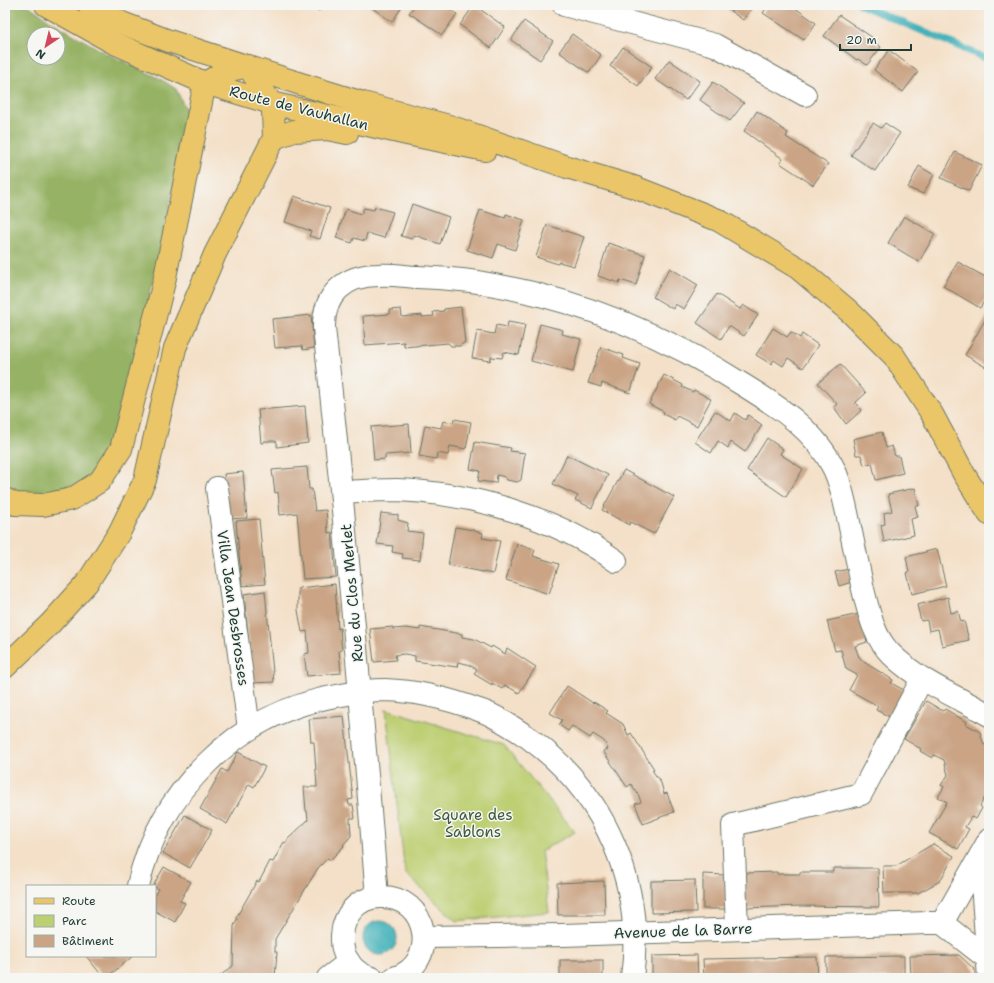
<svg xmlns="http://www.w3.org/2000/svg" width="994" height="983" viewBox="0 0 994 983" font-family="'Shantell Sans',sans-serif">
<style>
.green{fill:#bdcf73;stroke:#6e8654}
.forest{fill:#96b265;stroke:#5a784c;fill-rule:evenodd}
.water{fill:#41b1b9;stroke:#307776}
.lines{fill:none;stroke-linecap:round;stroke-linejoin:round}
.stream{stroke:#41b1b9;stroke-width:7}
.building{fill:#caa485}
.minor-casing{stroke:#6a7668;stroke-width:24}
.major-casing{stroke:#6a7668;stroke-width:24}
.minor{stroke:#fff;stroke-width:22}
.major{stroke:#ebc669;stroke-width:22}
.labels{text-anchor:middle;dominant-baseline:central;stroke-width:3;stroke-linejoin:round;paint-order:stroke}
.street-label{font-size:15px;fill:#1f3d34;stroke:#f6f6f2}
.park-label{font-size:15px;fill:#3f5a41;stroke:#f6f6f2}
</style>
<rect width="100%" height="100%" fill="#f6f6f2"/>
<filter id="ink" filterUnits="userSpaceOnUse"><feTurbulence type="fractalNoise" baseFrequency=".025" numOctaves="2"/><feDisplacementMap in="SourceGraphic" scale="8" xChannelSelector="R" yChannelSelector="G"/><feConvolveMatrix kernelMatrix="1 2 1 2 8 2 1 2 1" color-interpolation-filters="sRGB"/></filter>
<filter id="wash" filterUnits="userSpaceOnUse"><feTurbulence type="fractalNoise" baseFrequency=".012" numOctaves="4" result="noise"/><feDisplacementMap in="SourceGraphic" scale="16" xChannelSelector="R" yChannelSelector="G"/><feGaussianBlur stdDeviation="0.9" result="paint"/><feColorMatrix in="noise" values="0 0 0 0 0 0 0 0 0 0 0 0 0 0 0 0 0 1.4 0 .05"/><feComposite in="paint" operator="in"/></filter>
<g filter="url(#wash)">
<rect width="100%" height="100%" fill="#f4e0c8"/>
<path class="green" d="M386 709 504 745 575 832 541 851 549 912 456 921 405 873Z"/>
<path class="forest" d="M5 5H28L52 22 107 54 159 78 176 89 185 108 186 128 121 428 113 455 84 484 62 491 42 495 17 493 5 488ZM34 34H58V58H34Z"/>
<circle class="water" cx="380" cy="938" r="17"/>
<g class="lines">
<path class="stream" d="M861 5 967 50 989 60"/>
</g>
<g id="blocks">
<g class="building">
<path d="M310 5H324L319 11Z"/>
<path d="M368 5H403L392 22Z"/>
<path d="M415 5H444L457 14 442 35 409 13Z"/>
<path d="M474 5 505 27 491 48 460 25Z"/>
<path d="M722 5H754L743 20Z"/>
<path d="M768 5H791L816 23 804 40 763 13Z"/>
<path d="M839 15 873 38 871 40 881 47 867 65 858 59 857 60 824 36Z"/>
<path d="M524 21 553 41 540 60 511 40Z"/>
<path d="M572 34 601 55 589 73 559 52Z"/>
<path d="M623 47 652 67 638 86 610 66Z"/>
<path d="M889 50 918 72 903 92 874 70Z"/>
<path d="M669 60 700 81 686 100 655 79Z"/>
<path d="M713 82 744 103 730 121 700 100Z"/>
<path d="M757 111 788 133 786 137 828 164 813 185 780 163 783 159 744 131Z"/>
<path d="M873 123 881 128 885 123 900 133 875 171 851 155Z"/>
<path d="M955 152 982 165 969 191 941 178Z"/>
<path d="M919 166 934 175 923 194 908 188Z"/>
<path d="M294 196 330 208 320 239 309 236 311 231 285 222Z"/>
<path d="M412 204 449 217 440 244 414 235 412 239 401 236Z"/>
<path d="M375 207 393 212 384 238 367 233 365 241 354 238 352 243 336 238 346 209 361 214 364 208 374 210Z"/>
<path d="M480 210 505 218 506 214 524 220 515 250 498 244 493 258 467 250Z"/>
<path d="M904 216 935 234 919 262 888 243Z"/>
<path d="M547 225 584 237 574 266 559 262 558 264 536 257Z"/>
<path d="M608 243 645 255 636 285 620 280 619 283 598 276Z"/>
<path d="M958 262 989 279V293L980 308 943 286Z"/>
<path d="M670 268 698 285 684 309 675 304 673 309 653 297Z"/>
<path d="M717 294 740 309 743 305 758 315 744 336 729 326 721 339 697 323Z"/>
<path d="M461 307 465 343H463L460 346H451L448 343 404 347V342L365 345 363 316 390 314V310L401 309 402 317 422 315V317L434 316 433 312 444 311V309Z"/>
<path d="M989 313V369L965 355Z"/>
<path d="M311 315 314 348 303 350 302 346 275 348 272 319Z"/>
<path d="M508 322 525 325 519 355 504 352 502 358 491 357 490 361 472 358 477 331 494 334 496 325 507 327Z"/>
<path d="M540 324 563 330 562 334 581 339 573 372 531 361Z"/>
<path d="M773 328 787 337 791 332 800 338 802 334 818 345 803 368 788 358 783 366 774 360 771 364 756 355Z"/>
<path d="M601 347 624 355 623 358 640 364 630 393 602 383 601 387 588 383Z"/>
<path d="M840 364 866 393 855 403 862 410 846 424 834 407 837 404 818 383Z"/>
<path d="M664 375 683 385 682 387 693 392 694 390 711 399 697 426 677 416 675 420 663 414 664 412 649 404Z"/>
<path d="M305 406 308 443 277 447V442L275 441H264V443H261L258 410Z"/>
<path d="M715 411 731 421 735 413 745 420 748 415 762 425 745 452 731 442 728 448 718 441 711 453 695 442Z"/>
<path d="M454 419 471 422 466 449 450 446 448 455 437 453 436 459 419 456 425 425 441 428 443 421 453 423Z"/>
<path d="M409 424 411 453 385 455V459L374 460 371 427Z"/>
<path d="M882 432 886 448 892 446 895 456H899L903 473 876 480 872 463 864 465 861 455H856L853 439Z"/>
<path d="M767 438 783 449 780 454 803 469 786 497 747 470Z"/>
<path d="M475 442 511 448 510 451 525 453 521 480 517 482 507 480 505 477 497 475 496 483 478 481 480 471 470 469Z"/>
<path d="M567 455 608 475 592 508 575 500 578 496 553 484Z"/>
<path d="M307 467 309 489H312L315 511 326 510 328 533 332 532 336 577 303 579 297 513 280 515 278 492 275 493 272 470Z"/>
<path d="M624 470 674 497 654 534 630 522 629 525 602 510Z"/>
<path d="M243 472 247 518 228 519 224 474Z"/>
<path d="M915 488 919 506H915L918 517 911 519 914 535 884 542 881 525 885 524 884 513 892 511 888 494Z"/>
<path d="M381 513 398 515V520L408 523 407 531 423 533 420 560 402 558 403 554 392 552 393 546 377 544Z"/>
<path d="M259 519 265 584 242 586 236 521Z"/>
<path d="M455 527 474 530V531L483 533 482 538 500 541 493 574 448 565Z"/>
<path d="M517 544 535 550 533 556 559 564 549 594 506 580Z"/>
<path d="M937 549 946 586 912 594 907 573 909 572 906 557Z"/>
<path d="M849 569 852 582 839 586 835 572Z"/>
<path d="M335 584 338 629 340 628 342 650 339 651 341 673 307 676 304 654 309 653 307 631 302 632 298 610V588Z"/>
<path d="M265 591 274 682 253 683 244 594Z"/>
<path d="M948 597 951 613 958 611 961 622 964 621 969 640 942 646 938 629 929 631 927 620 921 621 917 605Z"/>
<path d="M859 614 867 642 855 646 859 657 864 662 893 680 891 683 911 694 896 720 876 710 878 706 849 690 857 675 846 669 841 650 835 651 827 621Z"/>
<path d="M393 627V629L406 628 420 630V627L462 634V637L474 639 491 648 492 646 505 654 507 648 536 667 519 693 505 685 502 689 492 683V685L474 674 477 669 467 664 458 662 457 667 415 661V656L405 654 395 655 396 660 374 662 370 629Z"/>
<path d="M567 686 593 703 594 702 608 711 606 713 623 724 628 735 631 733 654 769 652 770 661 783 664 794 667 793 674 812 643 824 635 804 641 802 638 794 631 784 627 787 603 751 608 749 604 741 593 734 590 738 572 726 568 731 559 725 562 720 550 713Z"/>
<path d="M926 701 943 711 945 709 967 722 966 724 980 732 984 745 987 744 989 758V790L980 806 982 808 976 819 971 817 965 827 969 829 958 849 929 833 947 802 938 797 944 787 941 785 948 775 944 760 934 755 932 758 920 751 921 749 904 739Z"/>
<path d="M344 716 353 799 348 800 349 805H353L355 818H350L351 836 343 845 344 846 330 860 328 858 318 868 275 939V952H277L275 978H213L216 976 217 978 233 966 234 926 237 919 236 918 237 916 257 881 259 882 270 861 273 862 284 842 286 843 288 839 308 820 307 811H306L304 787H317L314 742H311L309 719Z"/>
<path d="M238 752 265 767 254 787 249 784 227 824 200 809 222 769 227 772Z"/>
<path d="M185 815 212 830 190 868 163 853Z"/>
<path d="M933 844 954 856 940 881 918 893H884L883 866H896Z"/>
<path d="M164 867 191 882 180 901 185 903 175 922 155 911V894L158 889 153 886Z"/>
<path d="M833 868H878L879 907 801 906 745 908V873L777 872V874H800V872H833Z"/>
<path d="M703 874 725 875 726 909H703Z"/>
<path d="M695 880 696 912 651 913V881Z"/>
<path d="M604 881 605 915H558L557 883Z"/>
<path d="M697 955 698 978H652V956Z"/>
<path d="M959 955 975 970V978H911L910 956Z"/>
<path d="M86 956H133L106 978H104Z"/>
<path d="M904 956V978H826V957Z"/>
<path d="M817 957 818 978H704L703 959Z"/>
<rect x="560" y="960" width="43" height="18"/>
</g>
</g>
</g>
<g filter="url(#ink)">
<use href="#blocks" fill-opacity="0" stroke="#6a7668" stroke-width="1"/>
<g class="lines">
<defs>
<g id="minor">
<path d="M564 5 715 45 805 95"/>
<path d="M217 488 249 729"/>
<path d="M342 492C360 491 378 490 397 490 472 493 555 517 616 561"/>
<path d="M138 886C148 839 173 796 207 763 244 726 291 703 342 695 356 692 371 690 385 690 417 691 449 699 479 710 497 716 514 728 529 738 605 793 645 885 632 978"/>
<path d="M377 897C362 707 345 517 324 328 323 295 345 275 378 275 390 274 403 276 415 277 437 278 461 279 483 283 576 298 666 336 745 386 779 407 816 431 834 469 842 486 845 504 849 522 853 543 858 564 862 585 868 609 873 637 892 655 920 682 956 696 989 715"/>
<path d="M942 923 980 856"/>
<path d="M737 929 733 825 861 794 922 679"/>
<path d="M424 937 563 935 928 923H942L988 959"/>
<path d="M328 978 349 962"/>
<path d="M372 978C328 968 334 899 379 897 429 894 441 964 394 978"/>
<path d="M989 978 980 856 989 840"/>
</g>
<g id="major">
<path d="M46 5 112 42 205 83 271 103 407 134 485 150"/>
<path d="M89 5 122 23 169 41 301 84 363 103 449 126 567 167 634 187 718 220 798 268 850 312 894 356 932 414 964 474 989 514"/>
<path d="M274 138 294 131 327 129 347 133"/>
<path d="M5 499 15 504 43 505 72 499 100 481 121 449 164 282 205 83 226 71 248 66"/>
<path d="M5 667 50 624 87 583 119 533 145 480 175 348 215 254 274 138 273 111 271 103 248 66"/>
</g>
</defs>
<use href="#minor" class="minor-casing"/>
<use href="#major" class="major-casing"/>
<use href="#minor" class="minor"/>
<use href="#major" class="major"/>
</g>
</g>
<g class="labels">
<g class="street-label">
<text transform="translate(299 108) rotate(14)">Route de Vauhallan</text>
<text transform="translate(352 593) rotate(-95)">Rue du Clos Merlet</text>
<text transform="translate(233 608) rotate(82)">Villa Jean Desbrosses</text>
<text transform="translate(683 931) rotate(-2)">Avenue de la Barre</text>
</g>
<g class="park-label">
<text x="473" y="815">Square des<tspan x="473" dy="17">Sablons</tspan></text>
</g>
</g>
<rect width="994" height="983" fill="none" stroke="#f6f6f2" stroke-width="20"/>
<rect x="26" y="885" width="130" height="72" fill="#f6f6f2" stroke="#a0aca6"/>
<rect x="34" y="898" width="20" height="6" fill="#ebc669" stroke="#a0aca6"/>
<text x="62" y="905" font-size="12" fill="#1f3d34">Route</text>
<rect x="34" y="915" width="20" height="12" fill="#bdcf73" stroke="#a0aca6"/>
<text x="62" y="925" font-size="12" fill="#1f3d34">Parc</text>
<rect x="34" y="935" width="20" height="12" fill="#caa485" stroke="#a0aca6"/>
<text x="62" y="945" font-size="12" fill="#1f3d34">Bâtiment</text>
<g transform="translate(46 46) rotate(215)"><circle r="19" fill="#f6f6f2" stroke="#a0aca6"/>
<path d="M0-3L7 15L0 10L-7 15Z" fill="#d1495b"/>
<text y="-6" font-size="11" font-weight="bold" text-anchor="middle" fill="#1f3d34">N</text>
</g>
<path d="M840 44v6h71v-6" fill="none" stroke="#1f3d34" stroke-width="2"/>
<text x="846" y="44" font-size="12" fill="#1f3d34" stroke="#f6f6f2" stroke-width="3" paint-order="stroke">20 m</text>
</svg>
